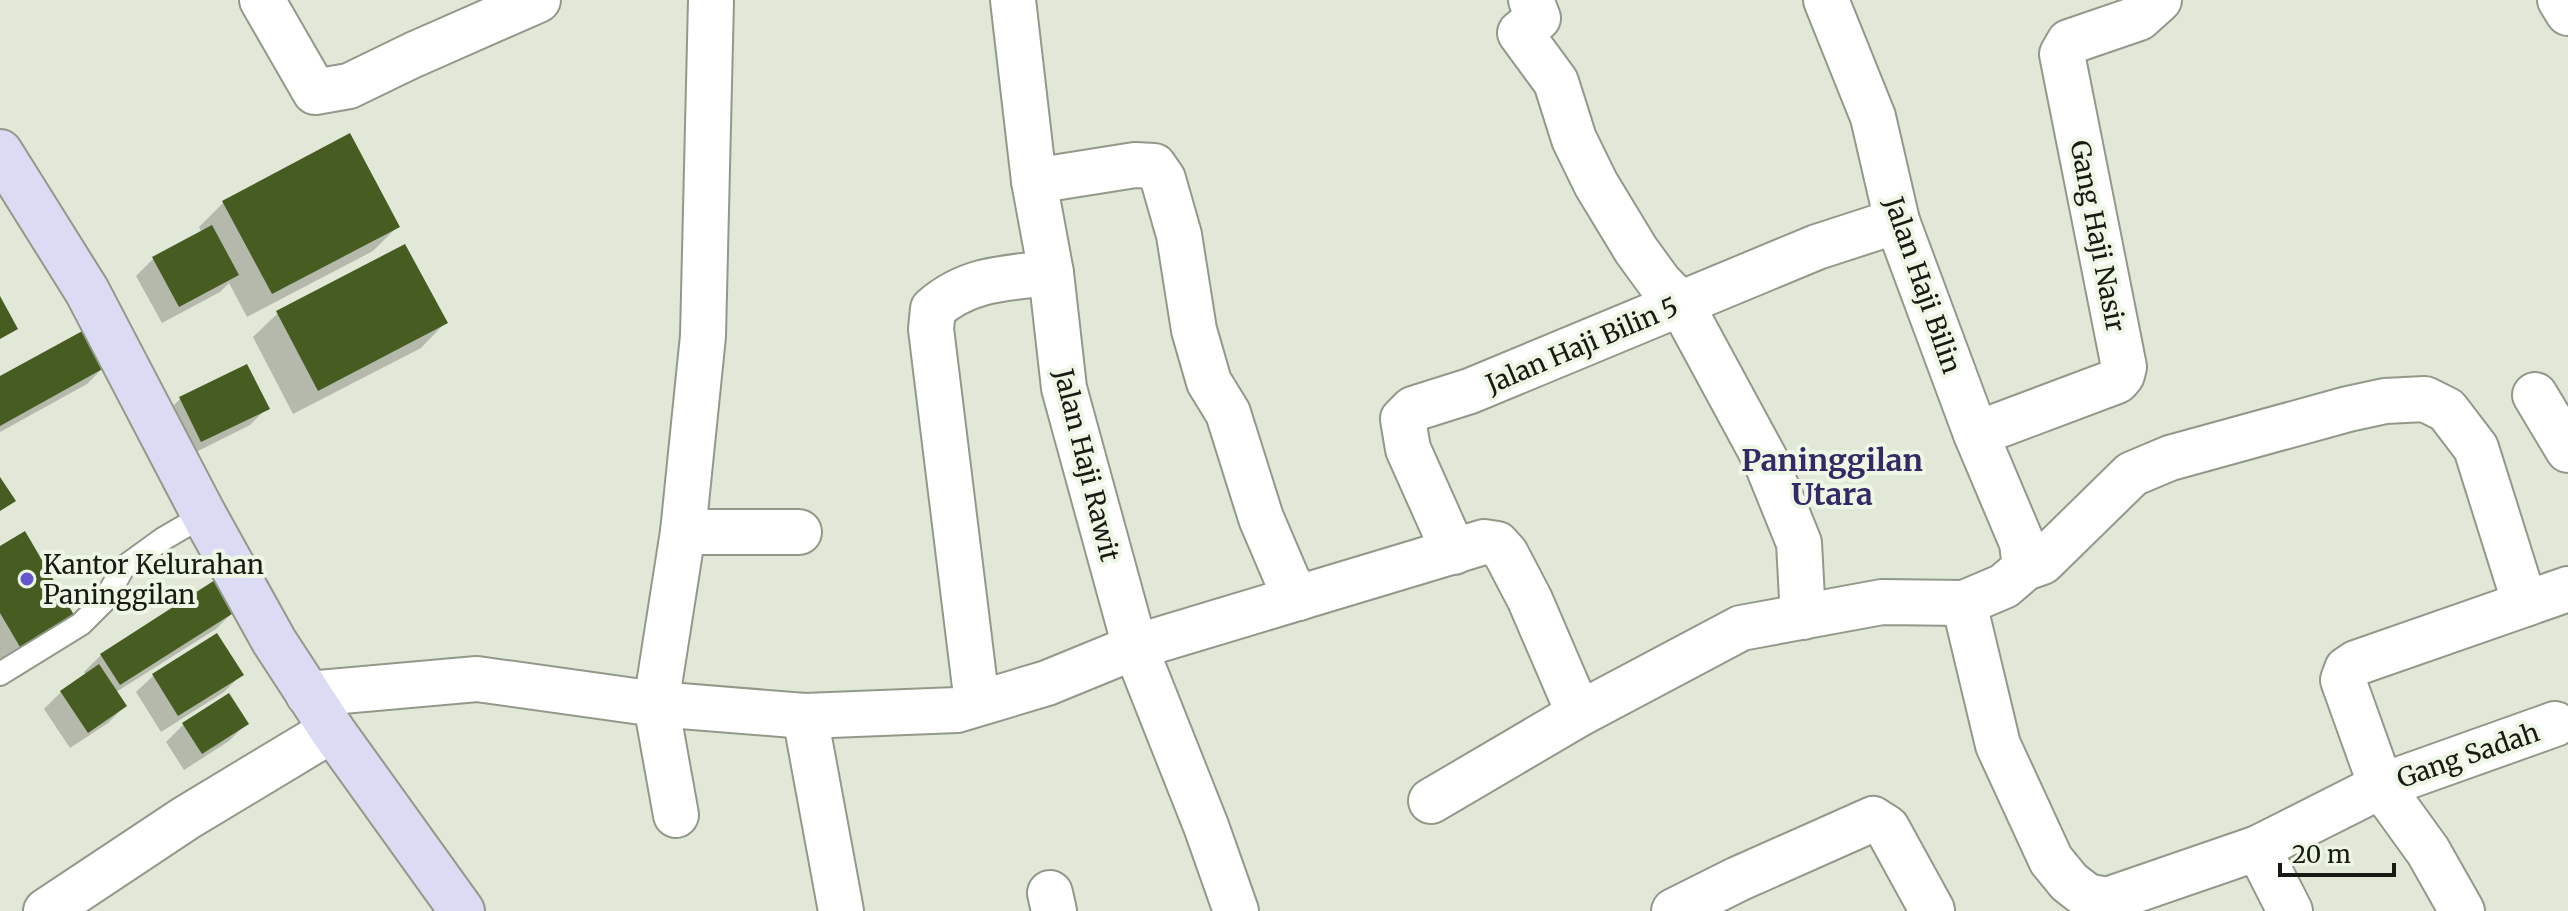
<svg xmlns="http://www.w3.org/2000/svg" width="2568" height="911" viewBox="0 0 2568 911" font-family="Merriweather,serif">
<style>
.shadow{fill:#0003}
.building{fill:#475c21}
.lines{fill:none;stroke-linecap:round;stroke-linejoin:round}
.lane-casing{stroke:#92998a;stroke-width:26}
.street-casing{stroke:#92998a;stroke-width:48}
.secondary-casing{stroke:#92998a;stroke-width:48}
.lane{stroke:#fff;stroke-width:22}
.street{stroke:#fff;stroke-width:44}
.secondary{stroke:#dcdbf4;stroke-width:44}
.poi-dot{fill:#6555cf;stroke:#eef6e5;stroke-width:3}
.labels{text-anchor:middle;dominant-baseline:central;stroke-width:8;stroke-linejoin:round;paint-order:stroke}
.street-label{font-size:26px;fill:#181a14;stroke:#eef6e5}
.poi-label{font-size:26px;fill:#181a14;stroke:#eef6e5;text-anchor:start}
.quarter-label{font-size:30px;font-weight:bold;fill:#312a65;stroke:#eef6e5}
</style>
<rect width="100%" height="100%" fill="#e1e8d8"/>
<g class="shadow">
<path d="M224 202 397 227 373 251 247 317 229 283 220 292 162 323 136 276 153 259 202 233 199 227Z"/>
<path d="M278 313 445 323 421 348 293 414 253 337Z"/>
<path d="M104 367 87 384 0 432V378Z"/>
<path d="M180 399 267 408 250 425 184 458 163 416Z"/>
<path d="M0 548 72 615 55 631 2 662 0 658Z"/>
<path d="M233 612 216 629 116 692 125 706 108 723 70 748 44 709 61 692 86 675 84 672 101 655Z"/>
<path d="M241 675 224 692 161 732 136 692 153 676Z"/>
<path d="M228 696 246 724 229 741 184 770 166 742 183 725Z"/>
</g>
<g class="building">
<path d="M350 133 400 227 272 294 222 201Z"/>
<path d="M212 225 239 275 179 307 152 257Z"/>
<path d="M405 244 448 323 318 391 276 311Z"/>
<path d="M0 296 18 329 0 339Z"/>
<path d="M86 329 106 367 0 426V376Z"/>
<path d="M247 364 270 409 201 442 179 397Z"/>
<path d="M0 477 16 501 0 511Z"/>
<path d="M25 531 74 615 20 647 0 613V546Z"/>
<path d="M215 580 235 612 120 685 100 654Z"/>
<path d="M217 633 244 675 178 716 152 674Z"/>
<path d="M99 664 127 706 88 733 60 691Z"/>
<path d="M229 693 249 724 202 754 182 723Z"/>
</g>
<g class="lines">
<defs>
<path id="lane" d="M0 674 81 624 105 600 123 568 163 539 204 515"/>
<g id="street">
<path d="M262 0 315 92 349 86 413 55 538 0"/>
<path d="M1013 0 1034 181 1051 273 1064 388 1135 647 1206 826 1236 911"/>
<path d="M1531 0 1538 18 1520 33 1556 82 1574 139 1596 184 1636 250 1660 283 1681 304 1765 459 1799 543 1803 617"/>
<path d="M1826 0 1873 117 1897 221 1976 434 2022 543 2025 568"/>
<path d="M2560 0 2568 13"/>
<path d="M1034 181 1135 165 1154 166 1163 179 1179 235 1194 330 1209 382 1228 413 1261 518 1287 579 1299 598"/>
<path d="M2535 395 2568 450"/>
<path d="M1976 434 2117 381 2122 375 2124 367 2062 54 2069 42 2139 18 2159 0"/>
<path d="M683 532H799"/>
<path d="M1454 552 1408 449 1403 419 1413 409 1470 391 1817 247 1897 221"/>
<path d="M1964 603 1998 745 2051 860 2069 882 2087 896 2107 900 2258 848 2381 786 2555 724"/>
<path d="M308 694 477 679 656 704 805 716 957 710 1047 683 1135 647 1484 542 1497 544 1506 554 1530 600 1579 714"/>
<path d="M977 703 931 329 933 309C968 278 1006 278 1051 273"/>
<path d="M805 716 841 911"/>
<path d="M1431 801 1579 714 1741 628 1882 602 1964 603 2004 586 2025 568 2042 562 2132 474 2170 458 2348 409 2385 401 2425 399 2447 410 2476 448 2525 604"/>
<path d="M676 815 656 704 683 532 703 336 711 0"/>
<path d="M2258 848 2290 911"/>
<path d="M1050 893 1054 911"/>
<path d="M46 911 186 818 332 730"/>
<path d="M1674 911 1738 879 1873 819 1887 828 1932 910"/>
<path d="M2462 911 2428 851 2381 786 2343 680 2347 669 2356 663 2568 589"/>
</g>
<path id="secondary" d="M0 152 87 291 204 515 274 641 332 730 462 911"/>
</defs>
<use href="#lane" class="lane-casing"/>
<use href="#street" class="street-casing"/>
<use href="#secondary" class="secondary-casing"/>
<use href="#lane" class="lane"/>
<use href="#street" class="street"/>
<use href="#secondary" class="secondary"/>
</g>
<circle class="poi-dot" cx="27" cy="579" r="8"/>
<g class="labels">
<g class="street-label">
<text transform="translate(2098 236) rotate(79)">Gang Haji Nasir</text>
<text transform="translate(1923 285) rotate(71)">Jalan Haji Bilin</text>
<text transform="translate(1582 345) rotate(-23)">Jalan Haji Bilin 5</text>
<text transform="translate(1087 465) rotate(76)">Jalan Haji Rawit</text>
<text transform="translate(2468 755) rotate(-19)">Gang Sadah</text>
</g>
<g class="poi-label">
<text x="43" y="564">Kantor Kelurahan<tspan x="43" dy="30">Paninggilan</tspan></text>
</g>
<g class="quarter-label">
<text x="1832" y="460">Paninggilan<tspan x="1832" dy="34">Utara</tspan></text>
</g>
</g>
<path d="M2280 863v12h114v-12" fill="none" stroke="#181a14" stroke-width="4"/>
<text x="2292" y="863" font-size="24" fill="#181a14" stroke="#eef6e5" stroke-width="6" paint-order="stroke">20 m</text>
</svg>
